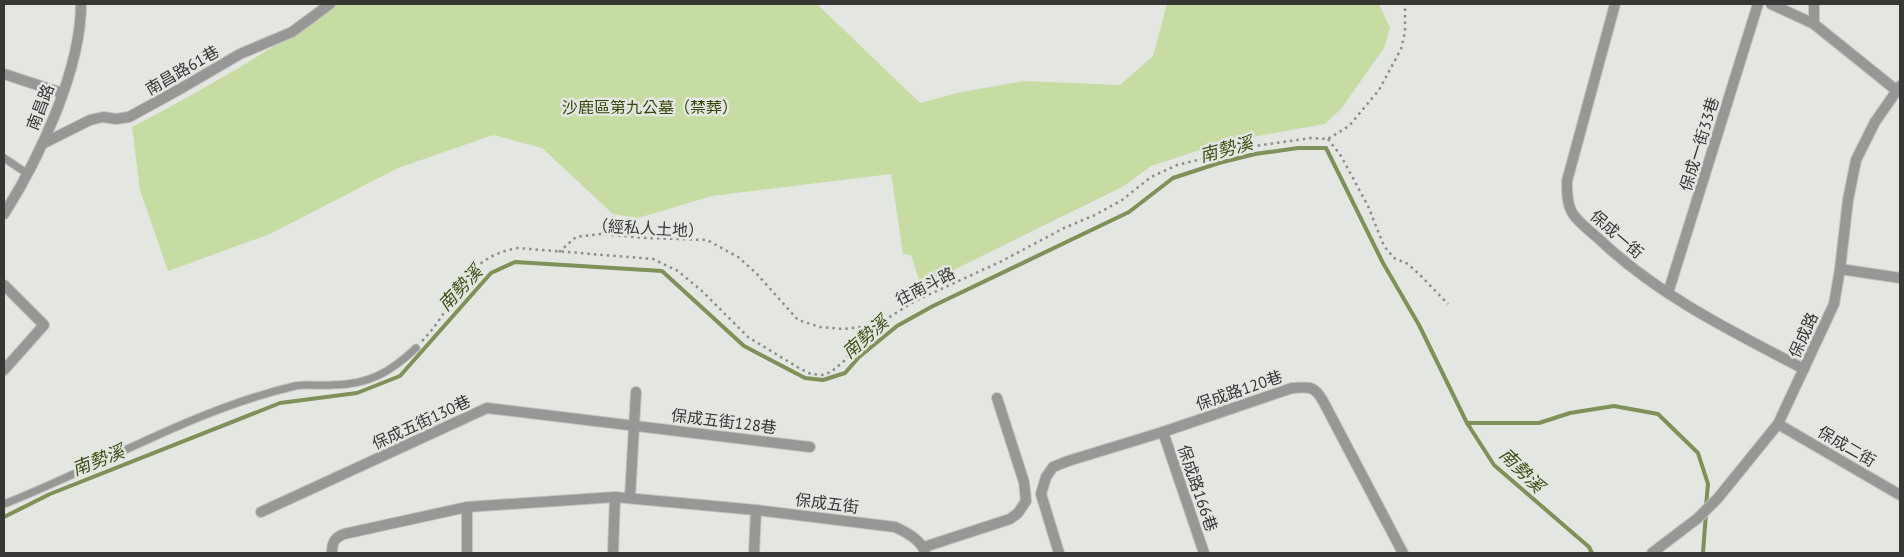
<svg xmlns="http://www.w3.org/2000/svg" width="1904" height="557" viewBox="0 0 1904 557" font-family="'PT Sans','Noto Sans TC',sans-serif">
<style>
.green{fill:#c6dca2}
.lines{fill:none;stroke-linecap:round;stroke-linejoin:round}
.stream{stroke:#7d9158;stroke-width:4}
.lane-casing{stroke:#c1c3c0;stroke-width:9}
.street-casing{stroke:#c1c3c0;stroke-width:12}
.path{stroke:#8d8e8b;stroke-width:2.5;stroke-dasharray:2.5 4;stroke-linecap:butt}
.lane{stroke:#979796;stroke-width:7}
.street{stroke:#979796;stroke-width:10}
.labels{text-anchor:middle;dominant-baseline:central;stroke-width:5;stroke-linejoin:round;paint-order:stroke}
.street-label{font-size:16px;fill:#373836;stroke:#e4e6e2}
.park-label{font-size:16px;fill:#35460a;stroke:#e4e6e2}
.water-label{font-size:18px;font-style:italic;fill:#3d4e15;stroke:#e4e6e2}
</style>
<rect width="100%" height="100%" fill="#e4e6e2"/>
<path class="green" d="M336 4H817L920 103 957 93 1023 81 1120 85 1153 56 1167 4H1379L1390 28 1384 48 1341 109 1325 124 1224 142 1151 166 1124 186 921 286 911 255 903 254 891 174 712 196 638 218 613 214 542 148 493 135 398 168 270 234 168 271 140 190 132 127C202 90 272 51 336 4Z"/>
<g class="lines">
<g class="stream">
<path d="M1467 423H1539L1570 413 1614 406 1658 414 1698 453 1708 484 1706 506"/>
<path d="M4 517 50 494 280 403 357 393 400 376 491 273 515 262 662 271 744 346 805 378 823 380 845 373 859 357 897 326 933 306 1129 212 1173 178 1219 163 1255 154 1298 148H1326L1383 263 1419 325 1467 423 1494 465 1589 547 1592 553"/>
<path d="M1703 553 1706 513"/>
</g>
<defs>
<g id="lane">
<path d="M4 158 28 174"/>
<path d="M4 504C101 466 192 410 295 386 307 384 320 386 332 385 368 385 391 372 416 348"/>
</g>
<g id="street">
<path d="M1615 4 1567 181C1567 192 1567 205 1573 214 1579 223 1590 231 1598 238 1657 295 1733 332 1804 369"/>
<path d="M1771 4 1814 24 1896 90"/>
<path d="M1814 24V4"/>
<path d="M4 74 62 93"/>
<path d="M42 144 90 120 103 117 116 119 129 117 180 89 240 54 292 32 330 4"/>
<path d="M4 214C39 159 81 70 81 4"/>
<path d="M1840 269 1900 278"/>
<path d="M4 285 44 325 4 370"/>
<path d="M1668 293 1758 4"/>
<path d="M1778 424 1900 495"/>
<path d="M1163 432 1204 553"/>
<path d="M630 497 636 392"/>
<path d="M261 512 487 408 810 447"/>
<path d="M924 547 1010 519 1018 513 1026 501 1024 482 997 398"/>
<path d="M332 553C332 543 334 538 344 534L467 507 615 497 756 510 895 527C906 532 922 540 925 553"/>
<path d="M467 553V507"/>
<path d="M613 553 615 497"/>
<path d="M754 553 756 510"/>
<path d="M1059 553 1041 494 1046 477 1053 467 1068 461 1163 432 1292 388C1309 387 1314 385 1323 401L1403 553"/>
<path d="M1652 553 1698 518 1718 498 1778 424 1834 304 1840 269 1848 200 1856 160 1875 122 1900 86"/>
</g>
</defs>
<use href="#lane" class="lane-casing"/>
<use href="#street" class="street-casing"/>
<g class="path">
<path d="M1328 139 1341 156 1368 206 1384 246 1394 258 1408 264 1419 274 1448 304"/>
<path d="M559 252 576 237 601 234 646 238 707 240 738 257 756 273 798 320 820 327 843 329 861 327 887 318"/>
<path d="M422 341C458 305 459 258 518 248L653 259 678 271 703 292 748 337 799 368 811 374 822 375 831 372 844 361 853 348 888 318 915 301 1002 261 1064 228 1095 215 1122 200 1151 177 1177 165 1255 146 1311 138 1328 139 1349 126 1379 90 1401 49 1405 32V4"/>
</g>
<use href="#lane" class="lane"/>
<use href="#street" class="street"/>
</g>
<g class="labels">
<g class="street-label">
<text transform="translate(182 70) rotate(-30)">南昌路61巷</text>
<text transform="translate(40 107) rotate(-69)">南昌路</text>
<text transform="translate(1699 144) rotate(-73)">保成一街33巷</text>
<text transform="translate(648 228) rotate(3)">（經私人土地）</text>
<text transform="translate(1617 234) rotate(41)">保成一街</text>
<text transform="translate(925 286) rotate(-27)">往南斗路</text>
<text transform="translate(1803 335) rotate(-66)">保成路</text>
<text transform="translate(1239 390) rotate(-19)">保成路120巷</text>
<text transform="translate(724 421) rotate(7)">保成五街128巷</text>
<text transform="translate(421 422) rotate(-25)">保成五街130巷</text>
<text transform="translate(1847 446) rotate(30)">保成二街</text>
<text transform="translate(1198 488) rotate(71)">保成路166巷</text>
<text transform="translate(827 503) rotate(7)">保成五街</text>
</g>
<g class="park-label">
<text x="650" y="107">沙鹿區第九公墓（禁葬）</text>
</g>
<g class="water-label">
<text transform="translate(1226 149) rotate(-15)">南勢溪</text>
<text transform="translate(460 288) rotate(-47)">南勢溪</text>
<text transform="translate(865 337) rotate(-41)">南勢溪</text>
<text transform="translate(98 460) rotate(-21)">南勢溪</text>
<text transform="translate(1522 470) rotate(45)">南勢溪</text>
</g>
</g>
<rect width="1904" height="557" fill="none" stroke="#373836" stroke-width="10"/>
</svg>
